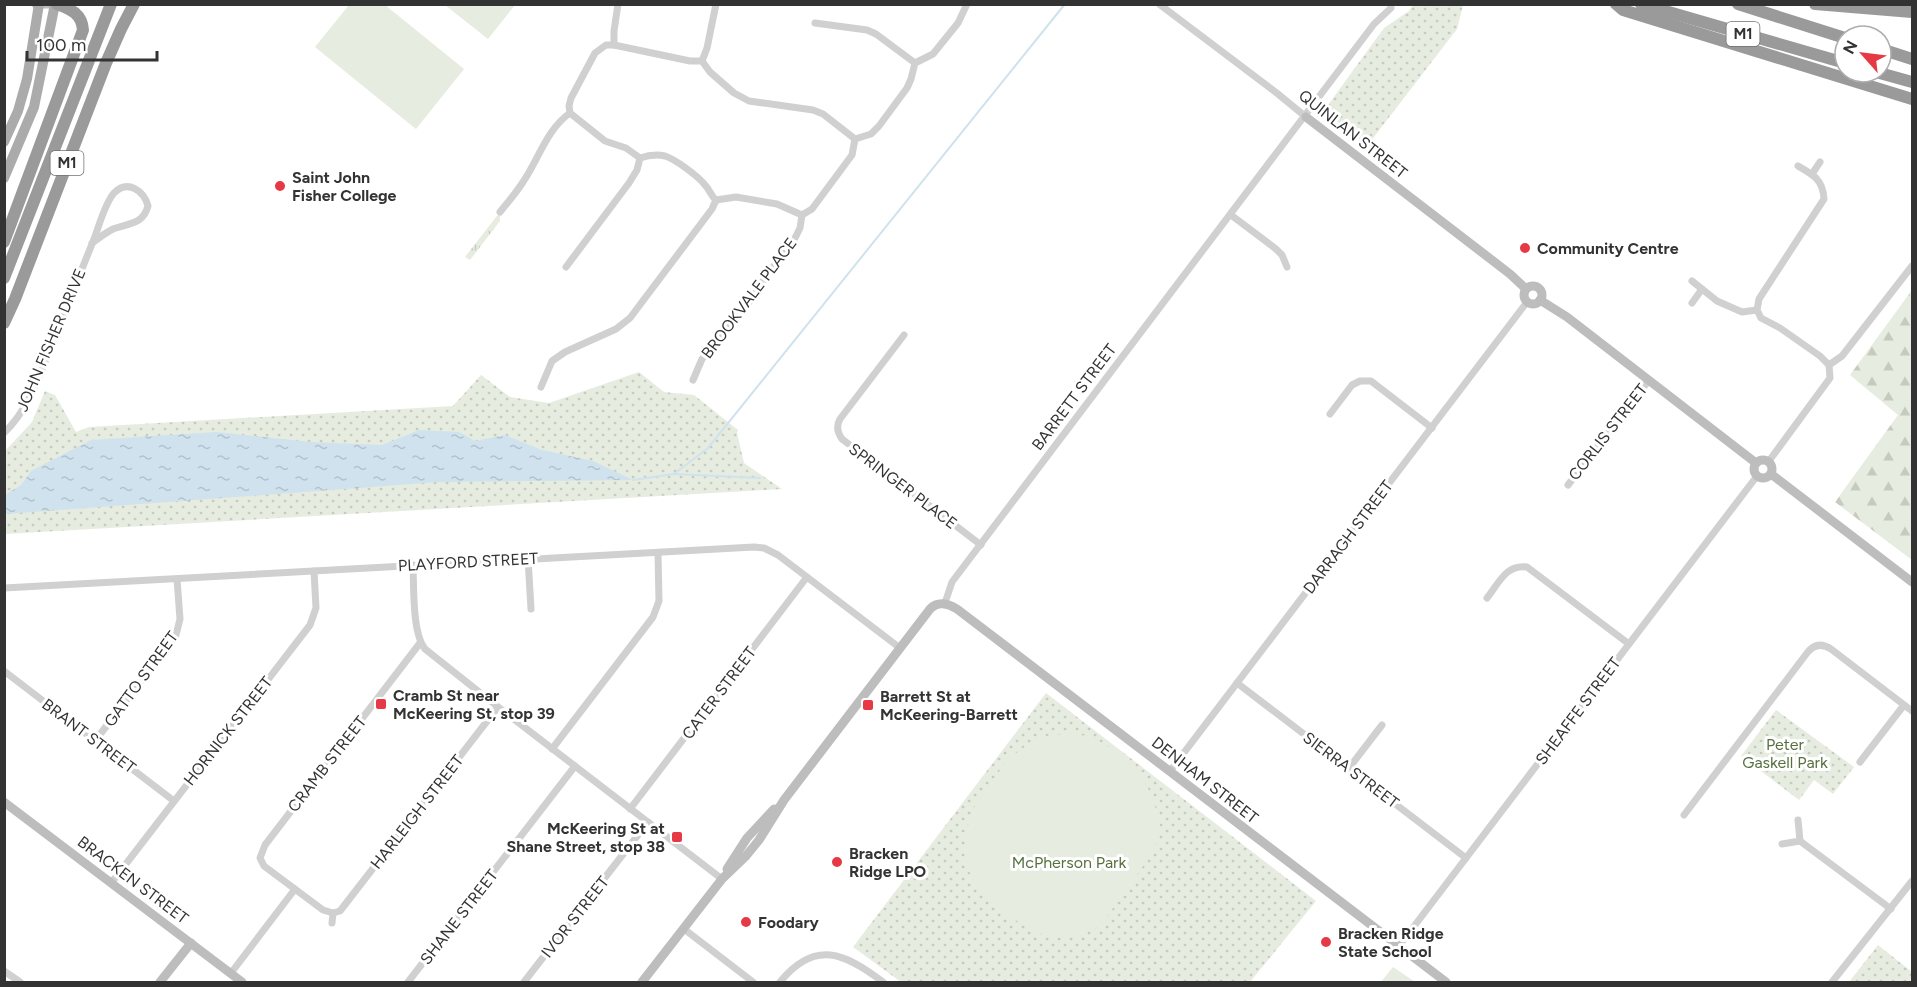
<svg xmlns="http://www.w3.org/2000/svg" width="1917" height="987" viewBox="0 0 1917 987" font-family="Figtree,sans-serif">
<style>
.grass{fill:url(#grass-tufts)}
.forest{fill:url(#forest-firs)}
.park{fill:url(#park-dots)}
.pitch{fill:#e6ecdf}
.water{fill:url(#water-ripples)}
.lines{fill:none;stroke-linecap:round;stroke-linejoin:round}
.stream{stroke:#cfe2ee;stroke-width:2}
.street{stroke:#d0d0d0;stroke-width:7}
.secondary{stroke:#bdbdbd;stroke-width:9}
.primary{stroke:#ababab;stroke-width:10}
.highway{stroke:#9a9a9a;stroke-width:12}
.poi-dot{fill:#e63946;stroke:#fff;stroke-width:2}
.labels{text-anchor:middle;dominant-baseline:central;stroke-width:6;stroke-linejoin:round;paint-order:stroke}
.shield{fill:#fff;stroke:#707070;stroke-width:1.5}
.shield-label{font-size:15px;font-weight:bold;fill:#333}
.street-label{font-size:16px;fill:#333;stroke:#fff}
.poi-label{font-size:16px;font-weight:bold;fill:#333;stroke:#fff;text-anchor:start}
.park-label{font-size:16px;fill:#56703f;stroke:#fff}
</style>
<defs>
<pattern id="grass-tufts" width="24" height="20" patternUnits="userSpaceOnUse" patternTransform="scale(1.5)"><rect width="24" height="20" fill="#e6ecdf"/><path d="M3 7l-1-3M5 7V3M7 7l1-3M15 17l-1-3M17 17v-4M19 17l1-3" fill="none" stroke="#c6cbc0"/></pattern>
<pattern id="forest-firs" width="22" height="20" patternUnits="userSpaceOnUse" patternTransform="scale(1.5)"><rect width="22" height="20" fill="#e6ecdf"/><path d="M5 1l3.5 6h-7zM16 11l3.5 6h-7z" fill="#c6cbc0"/></pattern>
<pattern id="park-dots" width="8" height="8" patternUnits="userSpaceOnUse" patternTransform="scale(1.5)"><rect width="8" height="8" fill="#e6ecdf"/><path d="M2 2h.1M6 6h.1" fill="none" stroke="#c6cbc0" stroke-width="1.8" stroke-linecap="round"/></pattern>
<pattern id="water-ripples" width="26" height="14" patternUnits="userSpaceOnUse" patternTransform="scale(1.5)"><rect width="26" height="14" fill="#cfe2ee"/><path d="M2 4q2-2 4 0t4 0M15 11q2-2 4 0t4 0" fill="none" stroke="#b2c2cd"/></pattern>
</defs>
<rect width="100%" height="100%" fill="#fff"/>
<path class="grass" d="M500 212V221L470 260 465 257Z"/>
<path class="forest" d="M1912 290V560L1835 502 1898 415 1850 375Z"/>
<g class="park">
<path d="M1413 5H1463L1457 29 1367 146 1329 115 1328 105 1384 28 1409 11Z"/>
<path d="M639 372 664 392 694 395 738 430 737 433 744 463 782 489 5 534V451L32 422 45 391 55 395 76 432 89 427 453 406 481 375 510 397 549 403Z"/>
<path d="M1046 693 1316 901 1250 982H901L853 947Z"/>
<path d="M1776 710 1854 767 1833 794 1814 780 1799 800 1741 756Z"/>
<path d="M1878 945 1912 972V982H1849Z"/>
</g>
<g class="pitch">
<path d="M349 5H385L464 69 416 129 315 47Z"/>
<path d="M445 5H515L488 39Z"/>
<path d="M1070 733 1092 737 1119 753 1141 776 1151 794 1160 822 1158 839 1151 855 1101 925 1077 937 1060 938 1037 933 1007 915 985 898 968 870 965 834 975 805 1008 759 1038 737Z"/>
<path d="M1393 967 1415 982H1381Z"/>
</g>
<path class="water" d="M419 430 459 432 475 441 505 435 542 450 593 461 633 480 439 482 5 514V495L21 485 31 471 91 440 216 432 311 442 382 445Z"/>
<g class="lines">
<g class="stream">
<path d="M674 474 708 448 1065 4"/>
<path d="M633 480 674 474 760 478"/>
</g>
<g class="street">
<path d="M1159 4 1278 94 1306 117"/>
<path d="M815 23 867 30 876 34 915 63"/>
<path d="M606 45H614L690 61H702L710 72 734 93 749 101 813 110 823 114 855 139 852 155 812 209 802 215 777 204 736 197 716 200C711 196 710 190 705 185 698 176 675 159 665 156 656 154 649 155 640 158L626 148 605 141 570 113 569 106 571 98 595 53Z"/>
<path d="M614 45V31L618 4"/>
<path d="M702 61 707 48 716 4"/>
<path d="M855 139 871 134 879 126 907 88 911 79 915 63 933 54 958 23 967 4"/>
<path d="M1812 174 1820 162"/>
<path d="M500 212C508 202 516 193 523 182 539 159 546 130 570 113"/>
<path d="M1231 215 1276 249 1282 255 1287 267"/>
<path d="M566 267 629 183 637 170 640 158"/>
<path d="M1692 281 1717 301 1742 312 1757 310"/>
<path d="M1692 303 1702 289"/>
<path d="M904 335 840 419C836 426 837 432 842 439L981 545"/>
<path d="M1829 365 1842 356 1912 266"/>
<path d="M693 380 702 359 744 310 767 275 794 240 800 228 802 215"/>
<path d="M541 387 552 361 565 352 616 329 630 318 712 209 716 200"/>
<path d="M1330 414 1352 385 1360 381H1371L1432 428"/>
<path d="M4 433C30 408 40 374 53 341 67 307 80 273 94 239 99 226 105 203 114 193 128 179 144 191 148 206 143 225 128 223 113 229 105 233 99 238 92 243"/>
<path d="M1769 461 1830 378 1829 365 1820 356 1780 328 1761 318 1757 310 1759 299 1824 199C1823 180 1814 175 1798 166"/>
<path d="M1568 485 1649 380"/>
<path d="M528 558 531 609"/>
<path d="M413 565C414 587 412 633 425 649L498 707 722 879"/>
<path d="M4 588 754 547 764 548 778 555 900 648"/>
<path d="M1487 598C1499 583 1506 564 1527 567L1629 644"/>
<path d="M945 603 952 582 1374 24 1391 8"/>
<path d="M420 643 265 845 260 858 264 866 323 910 333 913 340 911 498 707"/>
<path d="M4 671 174 801"/>
<path d="M1237 683 1466 858"/>
<path d="M95 741 176 635 180 619 177 579"/>
<path d="M552 749 653 617 659 601 658 553"/>
<path d="M1860 762 1904 705"/>
<path d="M1349 768 1382 725"/>
<path d="M1170 771 1527 302"/>
<path d="M630 809 807 577"/>
<path d="M1684 815 1807 653C1814 644 1822 643 1831 649L1912 711"/>
<path d="M1800 841 1891 909"/>
<path d="M1782 844 1800 841 1798 820"/>
<path d="M112 882 310 625 316 608 314 571"/>
<path d="M332 923 333 913"/>
<path d="M684 929 753 982"/>
<path d="M1399 946 1757 476"/>
<path d="M4 971 20 982"/>
<path d="M231 973 295 889"/>
<path d="M408 982 575 766"/>
<path d="M524 982 648 822"/>
<path d="M780 982C815 939 845 953 883 982"/>
<path d="M1832 982 1912 881"/>
</g>
<g class="secondary">
<path d="M36 4H48"/>
<path d="M1306 117 1510 274 1526 289"/>
<circle cx="1533" cy="295" r="9"/>
<path d="M1540 300 1567 317 1756 463"/>
<circle cx="1763" cy="469" r="9"/>
<path d="M1771 474 1912 582"/>
<path d="M4 802 242 982"/>
<path d="M727 869 747 838 774 809"/>
<path d="M160 982 191 943"/>
<path d="M642 982 722 879 746 856 759 840 784 800 930 609C938 601 947 603 957 609L1446 982"/>
</g>
<g class="primary">
<path d="M4 142 18 111 27 79 39 4"/>
<path d="M4 178 34 107 55 4"/>
</g>
<g class="highway">
<path d="M1616 4 1623 10 1912 99"/>
<path d="M1641 4 1845 63"/>
<path d="M1738 4 1845 38"/>
<path d="M1815 4 1912 12"/>
<path d="M1881 49 1912 59"/>
<path d="M1876 72 1912 82"/>
<path d="M4 242 83 30C82 14 71 9 57 4"/>
<path d="M4 278 111 4"/>
<path d="M4 323 15 299 106 63 121 29 134 4"/>
</g>
</g>
<g class="poi-dot">
<circle cx="280" cy="186" r="6"/>
<circle cx="1525" cy="248" r="6"/>
<rect x="375" y="698" width="12" height="12" rx="3"/>
<rect x="862" y="699" width="12" height="12" rx="3"/>
<rect x="671" y="831" width="12" height="12" rx="3"/>
<circle cx="837" cy="862" r="6"/>
<circle cx="746" cy="922" r="6"/>
<circle cx="1326" cy="942" r="6"/>
</g>
<g class="labels">
<g class="shield">
<rect x="1726.5" y="22" width="33" height="24" rx="4.5"/>
<rect x="50.5" y="151" width="33" height="24" rx="4.5"/>
</g>
<g class="shield-label">
<text x="1743" y="34">M1</text>
<text x="67" y="163">M1</text>
</g>
<g class="street-label">
<text transform="translate(1353 134) rotate(38)">QUINLAN STREET</text>
<text transform="translate(749 298) rotate(-53)">BROOKVALE PLACE</text>
<text transform="translate(51 340) rotate(-67)">JOHN FISHER DRIVE</text>
<text transform="translate(1074 397) rotate(-53)">BARRETT STREET</text>
<text transform="translate(1608 432) rotate(-52)">CORLIS STREET</text>
<text transform="translate(903 486) rotate(37)">SPRINGER PLACE</text>
<text transform="translate(1348 537) rotate(-53)">DARRAGH STREET</text>
<text transform="translate(468 562) rotate(-3)">PLAYFORD STREET</text>
<text transform="translate(141 679) rotate(-54)">GATTO STREET</text>
<text transform="translate(719 693) rotate(-53)">CATER STREET</text>
<text transform="translate(1578 711) rotate(-53)">SHEAFFE STREET</text>
<text transform="translate(228 731) rotate(-52)">HORNICK STREET</text>
<text transform="translate(89 736) rotate(37)">BRANT STREET</text>
<text transform="translate(327 764) rotate(-52)">CRAMB STREET</text>
<text transform="translate(1351 770) rotate(37)">SIERRA STREET</text>
<text transform="translate(1205 780) rotate(38)">DENHAM STREET</text>
<text transform="translate(417 812) rotate(-52)">HARLEIGH STREET</text>
<text transform="translate(133 880) rotate(37)">BRACKEN STREET</text>
<text transform="translate(459 917) rotate(-52)">SHANE STREET</text>
<text transform="translate(575 917) rotate(-52)">IVOR STREET</text>
</g>
<g class="poi-label">
<text x="292" y="177">Saint John<tspan x="292" dy="18">Fisher College</tspan></text>
<text x="1537" y="248">Community Centre</text>
<text x="393" y="695">Cramb St near<tspan x="393" dy="18">McKeering St, stop 39</tspan></text>
<text x="880" y="696">Barrett St at<tspan x="880" dy="18">McKeering-Barrett</tspan></text>
<text x="665" y="828" text-anchor="end">McKeering St at<tspan x="665" dy="18">Shane Street, stop 38</tspan></text>
<text x="849" y="853">Bracken<tspan x="849" dy="18">Ridge LPO</tspan></text>
<text x="758" y="922">Foodary</text>
<text x="1338" y="933">Bracken Ridge<tspan x="1338" dy="18">State School</tspan></text>
</g>
<g class="park-label">
<text x="1785" y="744">Peter<tspan x="1785" dy="18">Gaskell Park</tspan></text>
<text x="1069" y="862">McPherson Park</text>
</g>
</g>
<rect width="1917" height="987" fill="none" stroke="#333333" stroke-width="12"/>
<g transform="translate(1863 54) rotate(298)"><circle r="28" fill="#ffffff" stroke="#adadad" stroke-width="1.5"/>
<path d="M0-4.5L10 22L0 15L-10 22Z" fill="#e63946"/>
<text y="-9" font-size="16" font-weight="bold" text-anchor="middle" fill="#333333">N</text>
</g>
<path d="M27 51v9h130v-9" fill="none" stroke="#333333" stroke-width="3"/>
<text x="36" y="51" font-size="18" fill="#333333" stroke="#ffffff" stroke-width="4.5" paint-order="stroke">100 m</text>
</svg>
